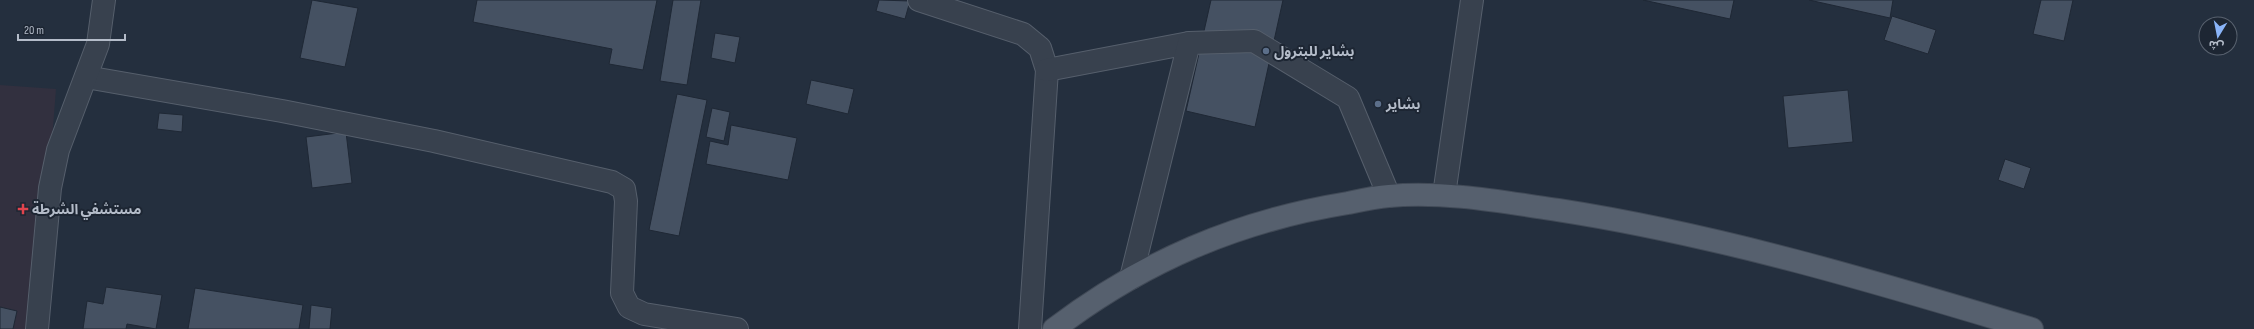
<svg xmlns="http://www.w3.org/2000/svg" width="2254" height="329" viewBox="0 0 2254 329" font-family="'Sofia Sans Condensed','Noto Sans Arabic',sans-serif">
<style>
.medical{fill:#32303f}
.building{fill:#455162;stroke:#1f2835}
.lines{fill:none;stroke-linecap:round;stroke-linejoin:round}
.minor-casing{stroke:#565f6c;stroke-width:24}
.major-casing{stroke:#414a57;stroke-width:24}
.minor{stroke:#38414e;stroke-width:22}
.major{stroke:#56606e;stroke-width:22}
.service-dot{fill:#5c6f8a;stroke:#1d2633;stroke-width:1.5}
.health-dot{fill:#e0444e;stroke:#1d2633;stroke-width:1.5}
.labels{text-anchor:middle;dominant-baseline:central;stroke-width:4;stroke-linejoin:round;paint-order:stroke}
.poi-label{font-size:14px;font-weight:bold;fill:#b4bcc9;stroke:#1d2633;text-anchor:start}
</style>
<rect width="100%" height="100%" fill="#242f3e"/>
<path class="medical" d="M0 85 56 89 37 329H0Z"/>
<g class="building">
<path d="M312 0 358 8 345 67 300 58Z"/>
<path d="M477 0H657L643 70 609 64 612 49 473 22Z"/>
<path d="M673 0H701L687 85 660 81Z"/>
<path d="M879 0 910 1 905 19 876 11Z"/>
<path d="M1211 0H1283L1255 127 1186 111Z"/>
<path d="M1643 0H1734L1730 19Z"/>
<path d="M1809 0H1893L1890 18Z"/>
<path d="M2041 0H2073L2064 41 2033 34Z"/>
<path d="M1892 16 1936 30 1928 54 1884 40Z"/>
<path d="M715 33 740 37 735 63 711 58Z"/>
<path d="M811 80 854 89 848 114 806 104Z"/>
<path d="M1848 90 1853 142 1788 148 1783 96Z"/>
<path d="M677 94 707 100 679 236 649 230Z"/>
<path d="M712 108 730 112 724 141 706 137Z"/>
<path d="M159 113 183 115 182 132 157 129Z"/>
<path d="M731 125 797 138 788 180 706 164 710 141 728 145Z"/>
<path d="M346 132 352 183 312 188 306 137Z"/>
<path d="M2005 159 2031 168 2024 189 1998 180Z"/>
<path d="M106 287 162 295 156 329 127 324 126 329H83L87 301 103 304Z"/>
<path d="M195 288 303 305 299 329H188Z"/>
<path d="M311 305 332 308 330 329H309Z"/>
<path d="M0 307 17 311 13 329H0Z"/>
</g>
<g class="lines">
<defs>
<g id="minor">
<path d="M919 0 1023 34 1040 48 1047 70 1030 329"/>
<path d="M1047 70 1189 43"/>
<path d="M86 77 282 111 434 141 612 182 624 189 626 201 622 293 629 307 644 314 737 329"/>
<path d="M1444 195 1472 0"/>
<path d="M1131 278 1189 43 1254 41 1348 98 1389 196"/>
<path d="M37 329 50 188 58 150 98 44 104 0"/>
</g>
<path id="major" d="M1054 329C1144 261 1237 221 1348 203 1362 200 1375 197 1389 196 1445 191 1503 202 1558 210 1719 235 1876 282 2032 329"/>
</defs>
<use href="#minor" class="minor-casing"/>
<use href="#major" class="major-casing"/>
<use href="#minor" class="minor"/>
<use href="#major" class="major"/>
</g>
<g class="service-dot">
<circle cx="1266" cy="51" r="4"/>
<circle cx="1378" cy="104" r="4"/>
</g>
<path class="health-dot" d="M21 203h4v4h4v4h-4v4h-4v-4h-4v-4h4z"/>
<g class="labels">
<g class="poi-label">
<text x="1274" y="51">بشاير للبترول</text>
<text x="1386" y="104">بشاير</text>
<text x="32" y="209">مستشفي الشرطة</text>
</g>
</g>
<g transform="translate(2218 36) rotate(190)"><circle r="19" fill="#1d2633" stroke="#59626f"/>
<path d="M0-3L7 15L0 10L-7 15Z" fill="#8ab4f8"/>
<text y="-6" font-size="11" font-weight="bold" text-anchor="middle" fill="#b4bcc9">ش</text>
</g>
<path d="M18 34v6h107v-6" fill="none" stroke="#b4bcc9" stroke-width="2"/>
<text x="24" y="34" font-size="12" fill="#b4bcc9" stroke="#1d2633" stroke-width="3" paint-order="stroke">20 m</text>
</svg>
